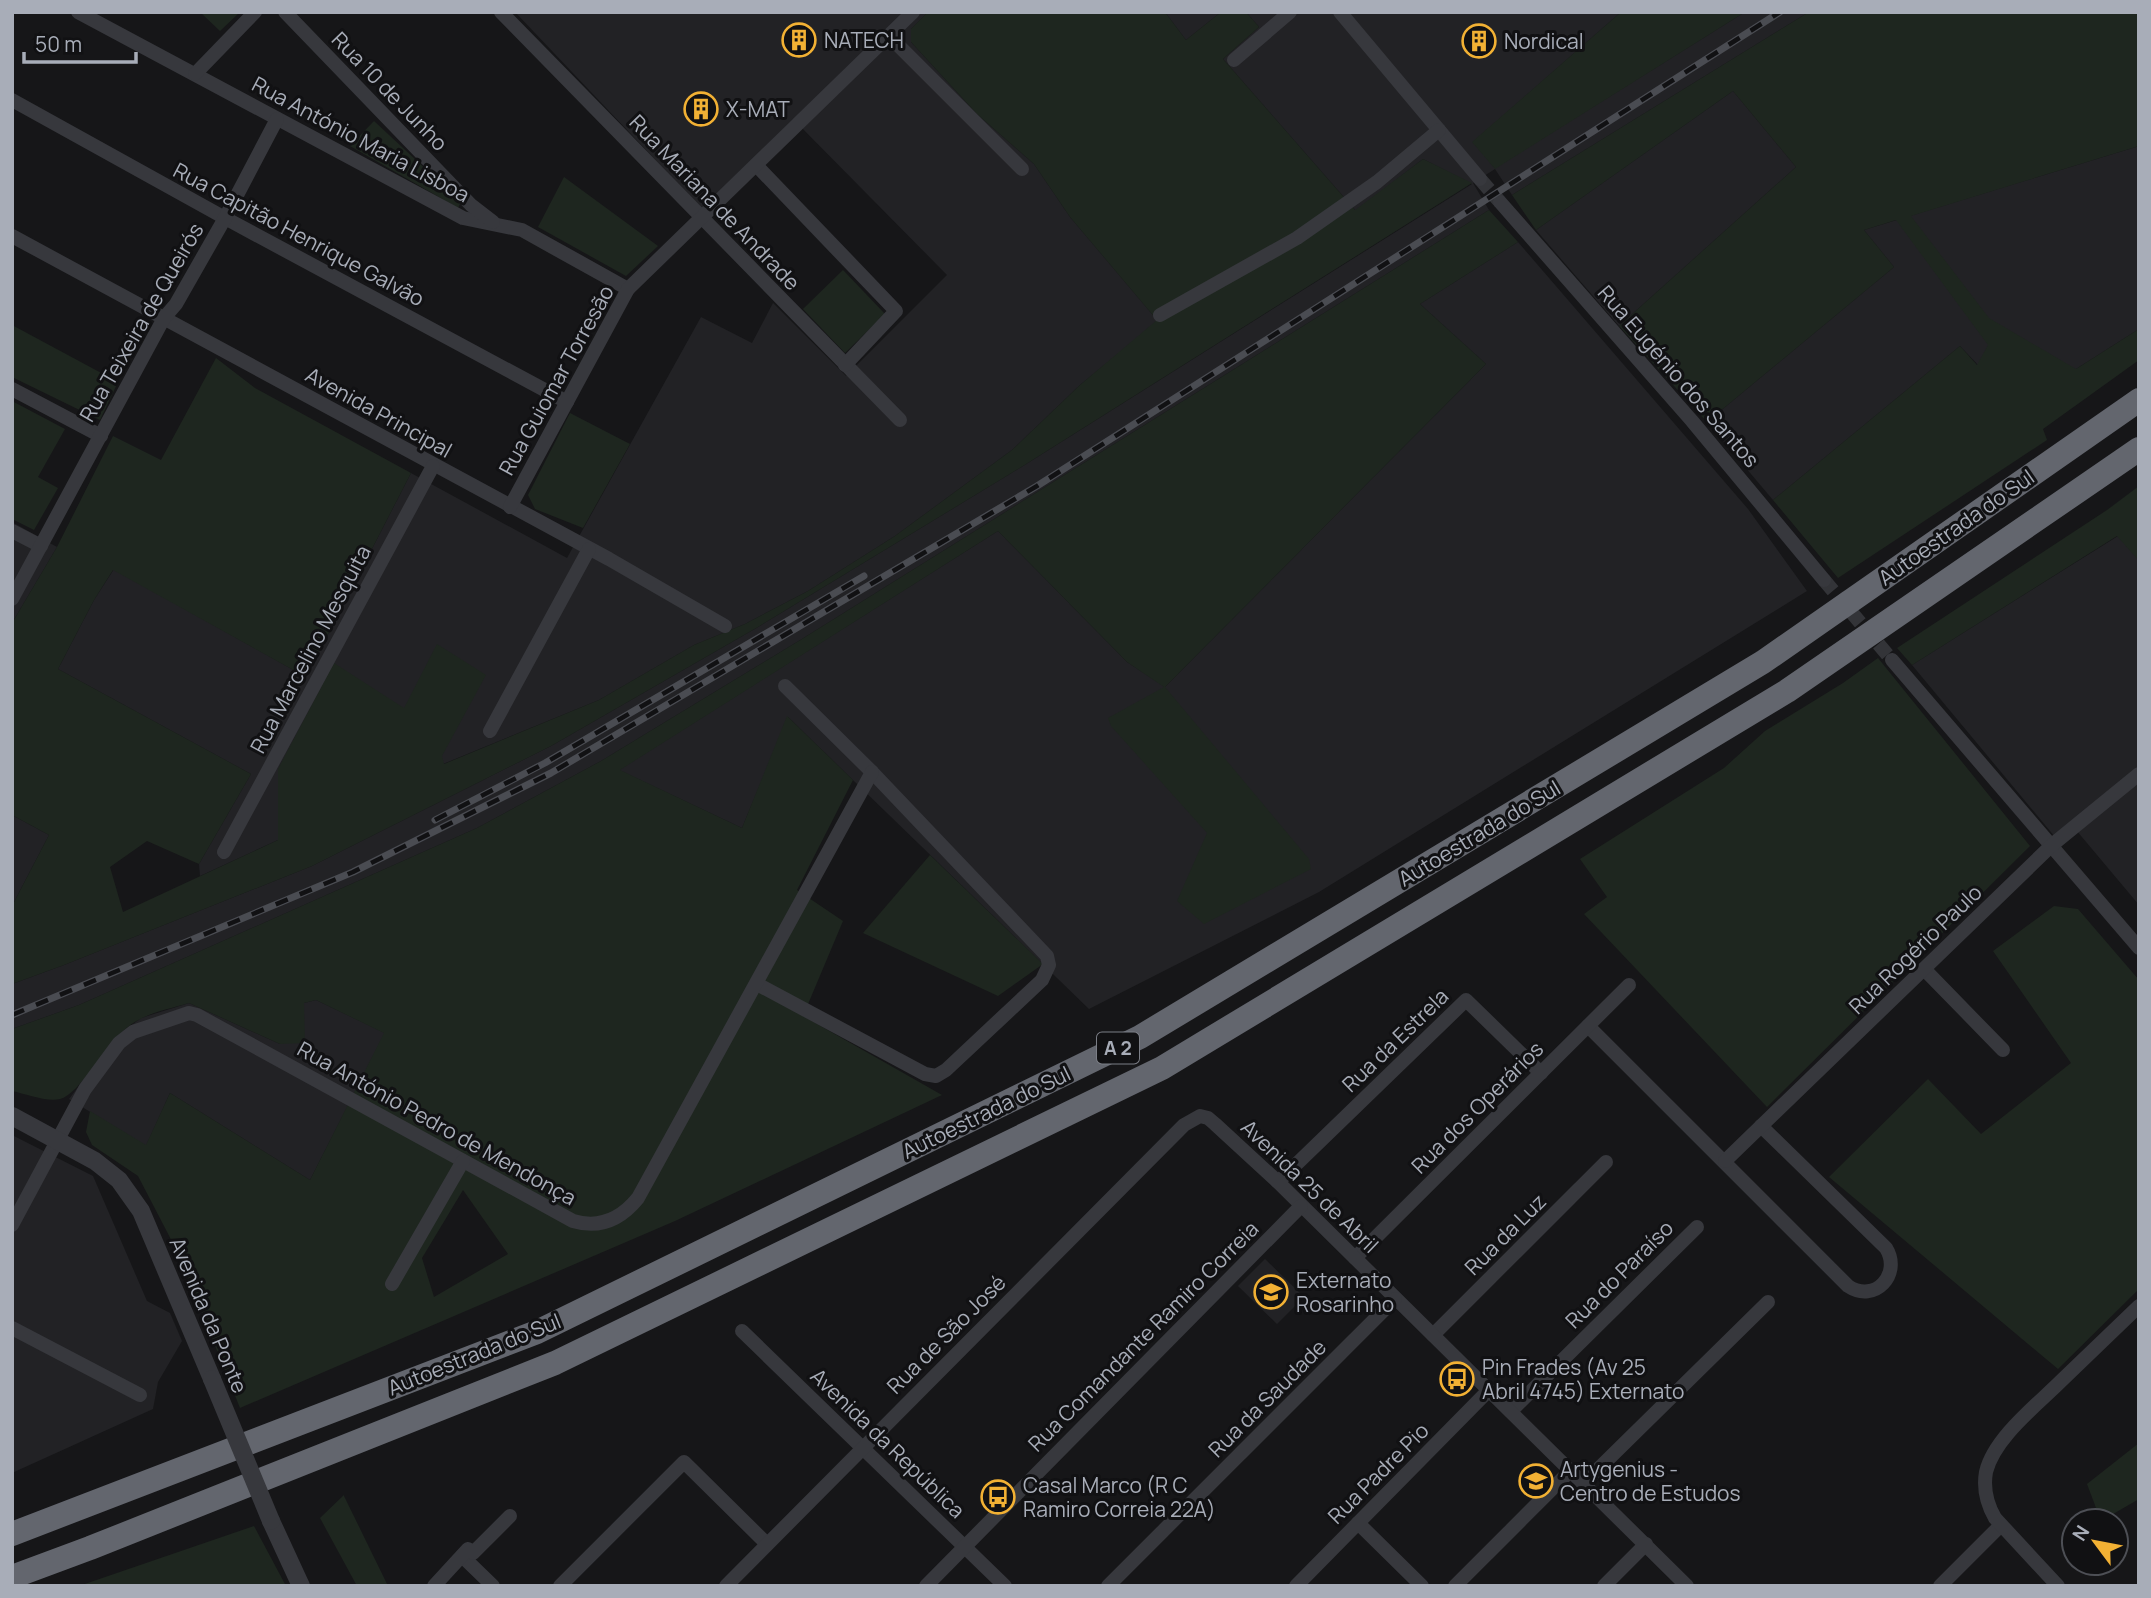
<svg xmlns="http://www.w3.org/2000/svg" width="2151" height="1598" viewBox="0 0 2151 1598" font-family="Manrope,sans-serif">
<style>
.built{fill:#222225}
.green{fill:#1e261f;fill-rule:evenodd}
.lines{fill:none;stroke-linecap:round;stroke-linejoin:round}
.minor-tunnel{stroke:#333438;stroke-width:14;stroke-dasharray:14 7;stroke-linecap:butt}
.minor{stroke:#37383d;stroke-width:14}
.tertiary{stroke:#37383d;stroke-width:18}
.motorway{stroke:#63666e;stroke-width:24}
.rail-casing{stroke:#4a4c52;stroke-width:7}
.rail{stroke:#111113;stroke-width:4.5;stroke-dasharray:13;stroke-linecap:butt}
.tertiary-bridge{stroke:#37383d;stroke-width:18}
.labels{text-anchor:middle;dominant-baseline:central;stroke-width:6;stroke-linejoin:round;paint-order:stroke}
.shield{fill:#111113;stroke:#7b7e86;stroke-width:2}
.shield-label{font-size:19px;font-weight:bold;fill:#a8adb8}
.poi-label{font-size:21px;fill:#a8adb8;stroke:#111113;text-anchor:start}
.street-label{font-size:21px;fill:#a8adb8;stroke:#111113}
</style>
<rect width="100%" height="100%" fill="#161618"/>
<g class="built">
<path d="M515 12H928L911 29V42L977 114 1034 164 1070 217 1158 321 1080 385 1012 450 895 536 808 591 745 624 694 645 599 700 443 764 200 876 199 864 251 774 58 669 94 600 114 569 306 677 411 473 567 558 701 317 752 343 773 303 846 376 947 275 793 119 702 209Z"/>
<path d="M1165 12H1221L1186 40Z"/>
<path d="M1246 12H1621L1473 142 1495 168 1745 12H1809L1512 195 1495 169 1473 183 1489 210 802 639 601 761 477 828 79 1005 12 1029V984L64 965 312 866 551 746 758 627 1023 466 1472 184 1423 159 1356 211 1223 59 1259 27Z"/>
<path d="M1733 91 1796 167 1619 326 1536 230Z"/>
<path d="M2139 146V329L2076 369 1978 365 1960 346 1773 500 1707 422 1894 267 1864 230Z"/>
<path d="M1518 242 1748 509 1807 591 1319 892 1089 1009 788 717 742 828 619 770 998 531 1127 662 1165 687 1486 364 1420 304Z"/>
<path d="M12 522 57 547 12 623Z"/>
<path d="M2118 536 2139 560V905L2071 824 2055 837 1912 665Z"/>
<path d="M12 815 49 835 12 906Z"/>
<path d="M316 1000 385 1033 310 1180 170 1093 146 1146 69 1099 117 1036 141 1018 189 1003 280 1044 304 1003Z"/>
<path d="M12 1135 93 1176 147 1301 170 1313 182 1341 158 1382 153 1409 12 1473Z"/>
<path d="M1265 1259 1304 1297 1277 1324 1238 1286Z"/>
</g>
<g class="green">
<path d="M200 12H240L220 31Z"/>
<path d="M928 12H1165L1186 40 1221 12H1246L1259 27 1223 59 1355 210 1423 159 1472 183 1023 466 758 627 551 746 312 866 64 965 12 984V906L49 835 12 815V623L57 547 113 436 161 460 216 358 255 388 411 473 306 677 113 570 94 600 58 669 251 774 199 864 147 841 110 867 123 912 278 840V769L334 663 404 708 437 644 486 675 442 756 444 764 599 700 694 645 745 624 808 591 895 536 1012 450 1080 385 1157 320 1070 217 1034 164 977 114 911 42V29Z"/>
<path d="M1621 12H1745L1495 169 1472 142Z"/>
<path d="M1809 12H2139V146L1911 216 1989 318 2076 369 2139 329V360L2043 429 2047 440 1838 578 1773 500 1960 346 1977 365 1988 345 1896 220 1864 230 1894 267 1707 422 1619 326 1796 167 1733 91 1536 230 1512 195Z"/>
<path d="M374 121 461 202 458 208 350 146Z"/>
<path d="M564 177 658 246 626 276 538 227Z"/>
<path d="M1489 210 1518 242 1420 304 1486 364 1165 687 1309 859 1311 869 1204 924 1177 901 1207 833 1111 726 1108 718 1164 687 1127 662 998 531 620 770 742 828 787 716 853 780 797 890 843 921 803 1016 942 1095 675 1221 240 1408 177 1251 138 1176 92 1145 86 1132 90 1111 146 1145 170 1093 310 1180 384 1033 316 1000 304 1003 305 1043 280 1044 189 1003C169 1009 146 1013 129 1026 110 1040 79 1095 60 1099 46 1102 26 1094 12 1091V1029L79 1005 477 828 601 761 802 639ZM463 1190 508 1254 434 1297 422 1258Z"/>
<path d="M843 270 885 314 845 353 803 309Z"/>
<path d="M12 325 118 382 100 420 12 377Z"/>
<path d="M12 401 65 429 38 477 58 488 34 530 12 519Z"/>
<path d="M570 413 630 444 583 528 535 509 528 495Z"/>
<path d="M2139 486V561L2117 536 1912 665 1897 648 2107 510Z"/>
<path d="M1878 658 2030 846 1767 1107 1584 914 1607 897 1580 859 1724 768 1765 731 1843 683Z"/>
<path d="M930 855 1043 964 998 996 863 933Z"/>
<path d="M2054 906 2078 909 2139 980V1289L2058 1369 1829 1177 1928 1079 1981 1134 2071 1063 1993 951Z"/>
<path d="M2139 1443V1499L2101 1521 2087 1484Z"/>
<path d="M344 1495V1496L388 1586H357L320 1518Z"/>
<path d="M254 1526 286 1586H79Z"/>
</g>
<g class="lines">
<g class="minor-tunnel">
<path d="M1480 179 1500 202"/>
<path d="M1824 580 1892 660"/>
</g>
<g class="minor">
<path d="M78 12 463 218 522 230 628 289"/>
<path d="M285 12 471 205 493 222"/>
<path d="M501 12 900 420"/>
<path d="M1340 12 1480 179"/>
<path d="M889 36 1022 169"/>
<path d="M1234 60 1290 12"/>
<path d="M195 74 255 12"/>
<path d="M12 100 225 218 567 402"/>
<path d="M756 165 896 311 845 365"/>
<path d="M1500 202 1692 421 1824 580"/>
<path d="M12 236 609 559 725 626"/>
<path d="M1160 315 1297 238 1377 182 1439 130"/>
<path d="M12 389 101 436"/>
<path d="M510 507 628 289 913 12"/>
<path d="M12 531 41 546"/>
<path d="M12 599 164 318 176 304 225 218 277 119"/>
<path d="M1892 660 2139 948"/>
<path d="M490 731 589 549"/>
<path d="M224 852 433 466"/>
<path d="M1925 970 2003 1050"/>
<path d="M757 984 925 1074 936 1076 946 1070 1042 980 1049 965 1047 956 872 772 785 686"/>
<path d="M1588 1026 1848 1286C1875 1304 1902 1274 1886 1248L1761 1126"/>
<path d="M1725 1161 2052 845 2139 774"/>
<path d="M1278 1182 1466 1000 1541 1073"/>
<path d="M12 1225 85 1089 119 1043 133 1032 189 1013 197 1015 573 1221C600 1229 621 1219 638 1198L872 772"/>
<path d="M1355 1258 1629 985"/>
<path d="M392 1284 463 1161"/>
<path d="M12 1328 140 1395"/>
<path d="M742 1331 1005 1586"/>
<path d="M1433 1335 1606 1162"/>
<path d="M1511 1411 1697 1227"/>
<path d="M1584 1483 1768 1302"/>
<path d="M1358 1523 1422 1586"/>
<path d="M462 1556 493 1586"/>
<path d="M434 1586 468 1549 473 1553 510 1516"/>
<path d="M560 1586 684 1462 767 1544"/>
<path d="M726 1586 1184 1125 1200 1116 1208 1118 1215 1124 1278 1182 1687 1586"/>
<path d="M926 1586 1301 1206"/>
<path d="M1108 1586 1395 1299"/>
<path d="M1296 1586 1489 1390"/>
<path d="M1455 1586 1571 1470"/>
<path d="M1604 1586 1646 1544"/>
<path d="M1940 1586 2000 1526"/>
<path d="M2058 1586 1995 1518C1987 1504 1983 1489 1986 1472 1994 1438 2037 1405 2061 1381 2087 1356 2113 1331 2139 1306"/>
</g>
<g class="tertiary">
<path d="M12 1116 95 1161 119 1180 141 1211 212 1379"/>
<path d="M271 1521 301 1586"/>
</g>
<g class="motorway">
<path d="M12 1534 537 1332 1140 1037 1763 662 2139 400"/>
<path d="M12 1577 90 1548 555 1363 1162 1068 1787 691 2139 449"/>
</g>
<defs>
<g id="rail">
<path d="M435 820 545 763 864 576"/>
<path d="M12 1015 353 872 551 773 1037 486 1780 12"/>
</g>
</defs>
<use href="#rail" class="rail-casing"/>
<use href="#rail" class="rail"/>
<path class="tertiary-bridge" d="M212 1379 271 1521"/>
</g>
<defs>
<symbol id="building-ring" viewBox="-11 -11 22 22"><circle r="9.5" fill="#111113" stroke="#f2b134" stroke-width="1.5"/><path d="M-4-6H4V6H1V3H-1V6H-4ZM-2.5-4.3h1.7v1.8h-1.7ZM.8-4.3h1.7v1.8H.8ZM-2.5-1h1.7V.8h-1.7ZM.8-1h1.7V.8H.8Z" fill="#f2b134"/></symbol>
<symbol id="school-ring" viewBox="-11 -11 22 22"><circle r="9.5" fill="#111113" stroke="#f2b134" stroke-width="1.5"/><path d="M0-5L7-2L0 1L-7-2ZM-4 1L0 2.5L4 1V4Q0 6-4 4Z" fill="#f2b134"/></symbol>
<symbol id="bus-ring" viewBox="-11 -11 22 22"><circle r="9.5" fill="#111113" stroke="#f2b134" stroke-width="1.5"/><path d="M-5-6H5V4H4V6H2V4H-2V6H-4V4H-5ZM-3.5-4V0h7V-4ZM-3.5 1.2v1.5H-2V1.2ZM2 1.2v1.5H3.5V1.2Z" fill="#f2b134"/></symbol>
</defs>
<g fill-rule="evenodd">
<use href="#building-ring" x="780" y="21" width="38" height="38"/>
<use href="#building-ring" x="1460" y="22" width="38" height="38"/>
<use href="#building-ring" x="682" y="90" width="38" height="38"/>
<use href="#school-ring" x="1252" y="1273" width="38" height="38"/>
<use href="#bus-ring" x="1438" y="1360" width="38" height="38"/>
<use href="#school-ring" x="1517" y="1462" width="38" height="38"/>
<use href="#bus-ring" x="979" y="1478" width="38" height="38"/>
</g>
<g class="labels">
<rect class="shield" x="1097" y="1032.5" width="42" height="31" rx="5"/>
<g class="shield-label">
<text x="1118" y="1048">A 2</text>
</g>
<g class="poi-label">
<text x="824" y="40">NATECH</text>
<text x="1504" y="41">Nordical</text>
<text x="726" y="109">X-MAT</text>
<text x="1296" y="1280">Externato<tspan x="1296" dy="24">Rosarinho</tspan></text>
<text x="1482" y="1367">Pin Frades (Av 25<tspan x="1482" dy="24">Abril 4745) Externato</tspan></text>
<text x="1560" y="1469">Artygenius -<tspan x="1560" dy="24">Centro de Estudos</tspan></text>
<text x="1023" y="1485">Casal Marco (R C<tspan x="1023" dy="24">Ramiro Correia 22A)</tspan></text>
</g>
<g class="street-label">
<text transform="translate(390 91) rotate(46)">Rua 10 de Junho</text>
<text transform="translate(361 139) rotate(28)">Rua António Maria Lisboa</text>
<text transform="translate(715 202) rotate(46)">Rua Mariana de Andrade</text>
<text transform="translate(299 234) rotate(28)">Rua Capitão Henrique Galvão</text>
<text transform="translate(141 322) rotate(-60)">Rua Teixeira de Queirós</text>
<text transform="translate(1679 376) rotate(49)">Rua Eugénio dos Santos</text>
<text transform="translate(556 380) rotate(-61)">Rua Guiomar Torresão</text>
<text transform="translate(379 412) rotate(29)">Avenida Principal</text>
<text transform="translate(1956 527) rotate(-35)">Autoestrada do Sul</text>
<text transform="translate(310 649) rotate(-62)">Rua Marcelino Mesquita</text>
<text transform="translate(1479 833) rotate(-31)">Autoestrada do Sul</text>
<text transform="translate(1915 949) rotate(-44)">Rua Rogério Paulo</text>
<text transform="translate(1395 1040) rotate(-44)">Rua da Estrela</text>
<text transform="translate(1477 1107) rotate(-45)">Rua dos Operários</text>
<text transform="translate(986 1112) rotate(-26)">Autoestrada do Sul</text>
<text transform="translate(437 1123) rotate(29)">Rua António Pedro de Mendonça</text>
<text transform="translate(1310 1186) rotate(44)">Avenida 25 de Abril</text>
<text transform="translate(1505 1234) rotate(-45)">Rua da Luz</text>
<text transform="translate(1619 1274) rotate(-45)">Rua do Paraíso</text>
<text transform="translate(209 1315) rotate(67)">Avenida da Ponte</text>
<text transform="translate(946 1334) rotate(-45)">Rua de São José</text>
<text transform="translate(1143 1336) rotate(-45)">Rua Comandante Ramiro Correia</text>
<text transform="translate(474 1354) rotate(-22)">Autoestrada do Sul</text>
<text transform="translate(1267 1398) rotate(-45)">Rua da Saudade</text>
<text transform="translate(888 1443) rotate(44)">Avenida da República</text>
<text transform="translate(1378 1473) rotate(-45)">Rua Padre Pio</text>
</g>
</g>
<rect width="2151" height="1598" fill="none" stroke="#a8adb8" stroke-width="28"/>
<g transform="translate(2095 1542) rotate(302)"><circle r="33" fill="#111113" stroke="#4d4f55" stroke-width="2"/>
<path d="M0-5L12 26L0 18L-12 26Z" fill="#f2b134"/>
<text y="-10" font-size="19" font-weight="bold" text-anchor="middle" fill="#a8adb8">N</text>
</g>
<path d="M24 52v10h112v-10" fill="none" stroke="#a8adb8" stroke-width="3.5"/>
<text x="35" y="52" font-size="21" fill="#a8adb8" stroke="#111113" stroke-width="5" paint-order="stroke">50 m</text>
</svg>
